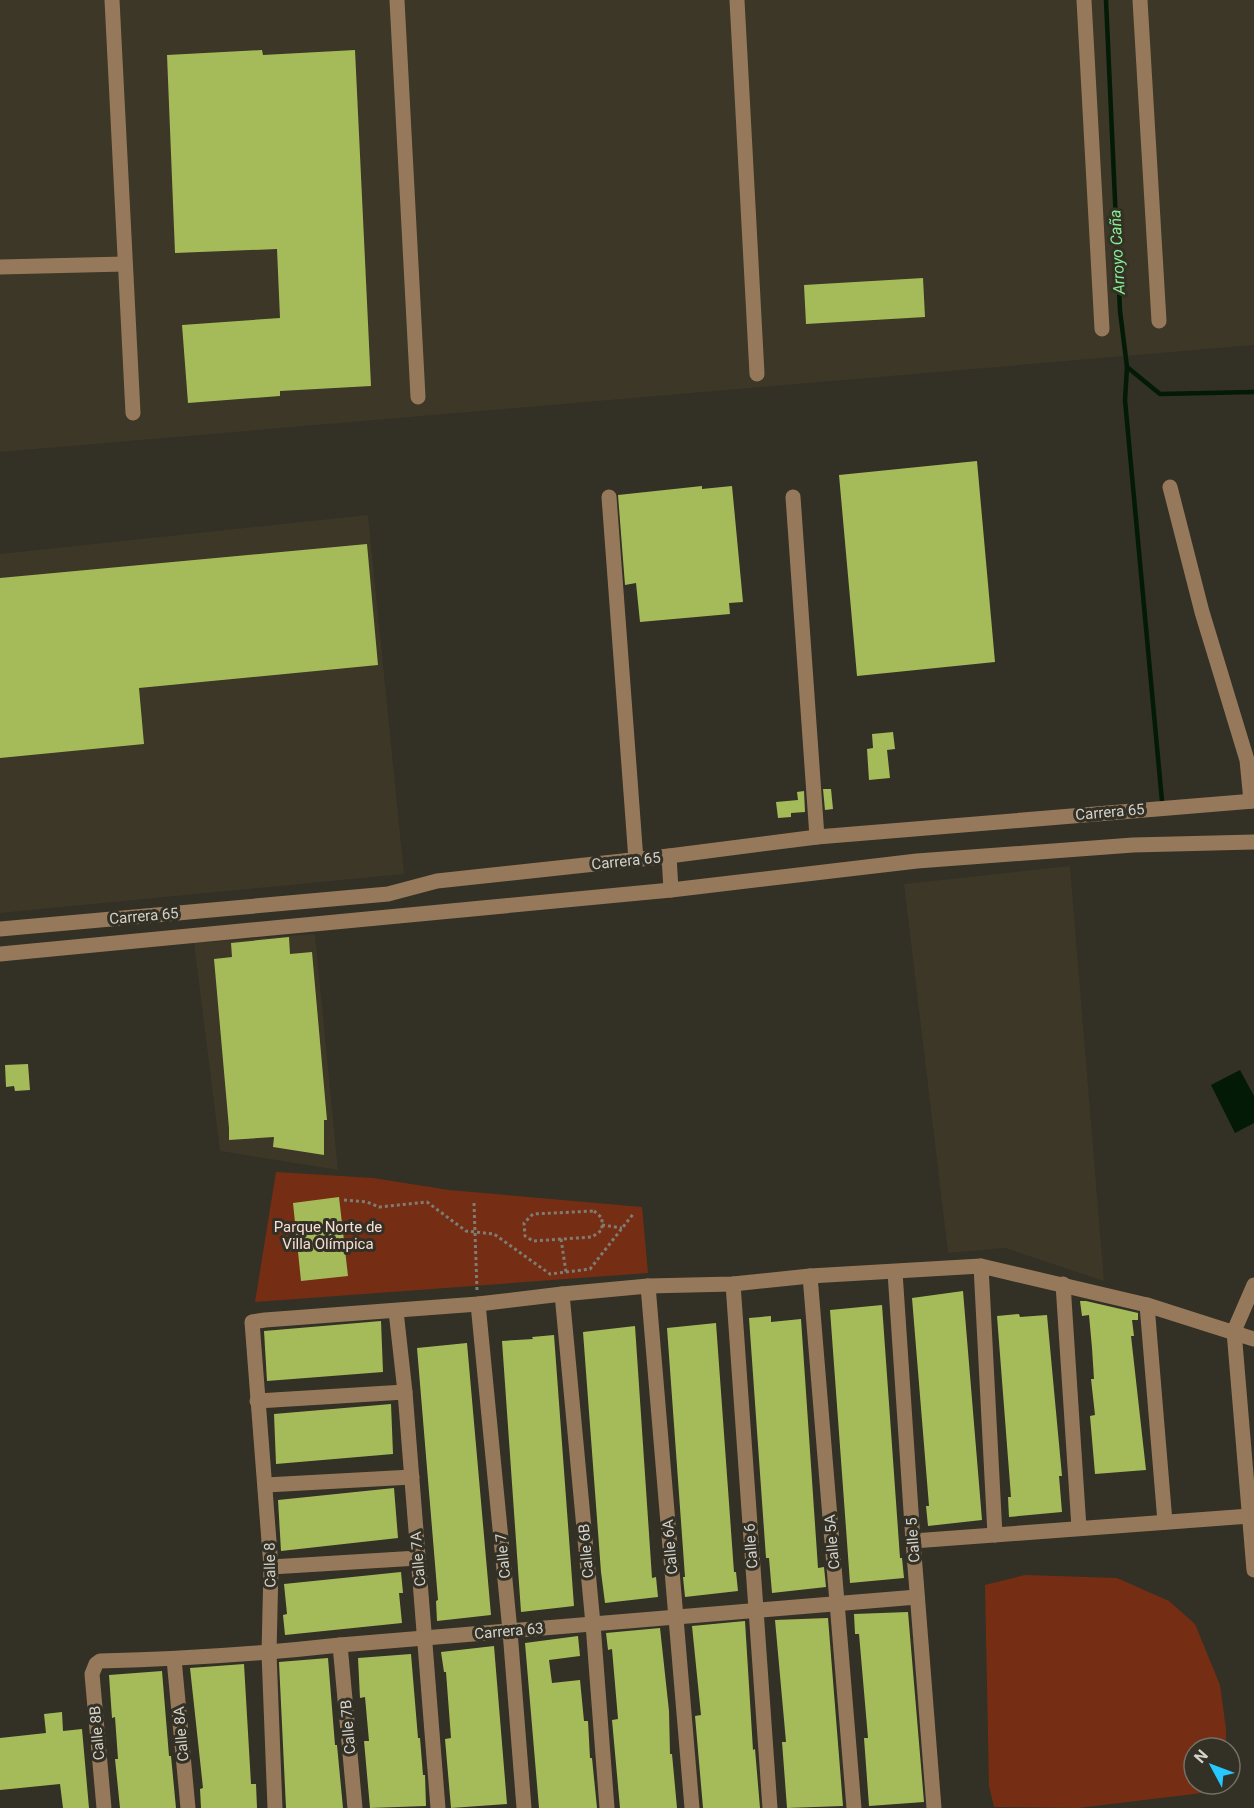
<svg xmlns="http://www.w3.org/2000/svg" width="1254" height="1808" viewBox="0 0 1254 1808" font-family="Roboto,sans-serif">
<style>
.built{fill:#3c3726}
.green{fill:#752e13}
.water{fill:#031a06}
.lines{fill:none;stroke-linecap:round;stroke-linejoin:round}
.stream{stroke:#031a06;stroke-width:4.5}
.building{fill:#a5bb5a}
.path{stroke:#7f7c73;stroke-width:3;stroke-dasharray:3 3;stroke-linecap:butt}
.minor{stroke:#96795b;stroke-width:15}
.labels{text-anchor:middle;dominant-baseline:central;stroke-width:6;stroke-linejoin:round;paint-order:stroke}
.street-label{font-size:15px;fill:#d3d1ca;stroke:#333025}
.park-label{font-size:15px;fill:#f8ded5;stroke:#333025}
.water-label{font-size:16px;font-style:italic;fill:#87ed93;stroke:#333025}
</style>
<rect width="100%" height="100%" fill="#333025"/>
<g class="built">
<path d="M0 0H1254V345L0 452Z"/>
<path d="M368 515 404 874 0 913V554Z"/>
<path d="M1070 866V867L1104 1281 1005 1248 948 1253 904 884Z"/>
<path d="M315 934 338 1170 220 1151 194 943Z"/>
</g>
<g class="green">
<path d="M276 1172 373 1178 449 1190 642 1207 648 1273 255 1302Z"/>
<path d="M1025 1575 1117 1578 1169 1601 1195 1624 1220 1685 1226 1729V1748H1194V1784H1227V1790L1078 1808 994 1807 989 1786 985 1585Z"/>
</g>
<path class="water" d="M1240 1070 1254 1096V1123L1235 1133 1211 1085Z"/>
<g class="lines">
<g class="stream">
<path d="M1106 0 1120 311 1127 367 1160 394 1254 392"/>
<path d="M1127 367 1125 400 1162 801"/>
</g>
</g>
<g class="building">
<path d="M262 50 263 55 355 50 371 386 280 391V396L188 403 182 325 280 318 277 249 175 253 167 55Z"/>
<path d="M923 278 925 317 806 324 804 285Z"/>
<path d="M977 461 995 662 857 676 839 475Z"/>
<path d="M702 486V489L732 486 743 602 729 603 730 614 640 622 636 583 625 585 618 495Z"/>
<path d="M367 544 378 665 139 688 144 744 0 758V578Z"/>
<path d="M893 732 895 749 887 750 890 778 869 780 867 749 873 748 872 734Z"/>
<path d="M823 789H831L833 809 825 810Z"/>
<path d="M804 791 805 812 791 813V817L778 818 776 802 798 800 797 792Z"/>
<path d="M289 937 290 954 312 952 327 1120H324V1155L273 1147 274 1137 229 1140V1128L214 959 232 957 231 943Z"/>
<path d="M28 1064 30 1090 15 1091 14 1086 6 1087 5 1065Z"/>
<path d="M339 1197 348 1276 301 1281 293 1203Z"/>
<path d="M963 1291 982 1520 928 1526 926 1506H929L912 1298Z"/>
<path d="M1080 1301H1086L1138 1313V1320H1132L1134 1336H1131L1146 1470 1095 1474 1090 1416 1095 1415 1091 1379H1094L1092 1348 1089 1315 1082 1316Z"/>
<path d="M882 1305 900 1558H902L904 1578 850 1583 830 1310Z"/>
<path d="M1019 1314 1020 1317 1047 1315 1062 1476H1059L1062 1512 1009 1517 1008 1497H1011L997 1316Z"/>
<path d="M771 1316V1322L801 1319 818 1568 824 1567 826 1587 772 1593 769 1558H766L749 1318Z"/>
<path d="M381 1321 383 1372 267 1381 264 1331Z"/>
<path d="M716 1323 734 1572H736L738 1591 685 1597 683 1577H685L667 1328Z"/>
<path d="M635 1326 652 1578 656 1577 658 1597 605 1603 601 1572 583 1332Z"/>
<path d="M554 1335 574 1606 521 1612 502 1341 533 1339 532 1337Z"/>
<path d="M467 1343 491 1615 437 1621 436 1601 438 1600 417 1348Z"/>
<path d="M391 1404 393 1454 276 1464 274 1414Z"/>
<path d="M394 1488 398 1538 281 1551 278 1500Z"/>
<path d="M401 1572 403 1593H399L402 1623 285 1635 283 1615 287 1614 284 1584Z"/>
<path d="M908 1612 924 1802 869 1806 864 1738H868L859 1634H855L854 1614Z"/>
<path d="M828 1618 843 1806 787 1808 782 1742H786L775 1620Z"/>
<path d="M745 1621 753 1750 755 1749 760 1808H703L695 1716 701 1715 692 1626Z"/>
<path d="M660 1628 669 1711 670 1754H672L677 1808H620L612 1720 618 1719 612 1649 608 1650 606 1633Z"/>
<path d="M578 1636 580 1656 549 1660 552 1683 580 1680 584 1721H588L590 1758H592L597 1808H539L525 1643Z"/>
<path d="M494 1646 507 1804 451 1808 445 1739 451 1738 446 1672H444L441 1652Z"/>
<path d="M411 1654 418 1738H420L423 1775H425L426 1806 370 1808 364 1741H369L365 1697 360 1698 358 1658Z"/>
<path d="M328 1658 335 1745H337L343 1808H286L279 1662Z"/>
<path d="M244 1664 251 1784H256L257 1808H201L200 1789 203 1788 190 1668Z"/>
<path d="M162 1671 169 1756H171L176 1808H120L115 1759H118L115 1717 112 1718 109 1675Z"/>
<path d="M62 1712 63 1731 82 1729 89 1808H63L60 1784 0 1790V1738L46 1733 44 1714Z"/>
</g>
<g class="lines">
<g class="path">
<path d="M344 1200 367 1202 379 1207 427 1202 466 1231 494 1234 550 1274 590 1269 634 1213"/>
<path d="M474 1203 477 1291"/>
<path d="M594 1211 602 1218V1230L592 1237 533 1241 525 1236 524 1223 533 1214Z"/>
<path d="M602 1225 622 1228"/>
<path d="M561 1239 566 1272"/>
</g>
<g class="minor">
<path d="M112 0 133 413"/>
<path d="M397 0 418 397"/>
<path d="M737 0 757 374"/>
<path d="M1084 0 1102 329"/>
<path d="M1140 0 1159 321"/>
<path d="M0 267 125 264"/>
<path d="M1170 487 1202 612 1247 760 1251 801"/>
<path d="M609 497 636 860"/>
<path d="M793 497 817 837"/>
<path d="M669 856 671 890"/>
<path d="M0 929 388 894 437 881 669 856 817 837 1254 801"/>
<path d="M0 954 671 890 917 861 1133 845 1254 842"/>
<path d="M981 1266 995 1535"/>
<path d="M895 1272 913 1541 934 1808"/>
<path d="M810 1276 854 1808"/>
<path d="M733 1284 770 1808"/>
<path d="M1063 1284 1079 1528"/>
<path d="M1254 1285 1234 1331 1254 1570"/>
<path d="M648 1286 692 1808"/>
<path d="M562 1294 593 1624 607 1808"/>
<path d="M478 1304 510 1631 524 1808"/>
<path d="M1147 1305 1165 1522"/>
<path d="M396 1311 405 1392 438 1808"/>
<path d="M257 1401 405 1392"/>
<path d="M266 1485 412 1477"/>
<path d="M913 1541 1250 1516"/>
<path d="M271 1567 418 1558"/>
<path d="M340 1645 355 1808"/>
<path d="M174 1659 188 1808"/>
<path d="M104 1808 92 1674 96 1664 100 1661C180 1659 260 1654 340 1645L917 1597"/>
<path d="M275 1808 269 1653 271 1567 252 1322 265 1320 478 1304 562 1294 648 1286 733 1284 810 1276 981 1266 1147 1305 1254 1339"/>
</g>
</g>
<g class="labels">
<g class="street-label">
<text transform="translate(1110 812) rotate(-5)">Carrera 65</text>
<text transform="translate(626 861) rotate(-6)">Carrera 65</text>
<text transform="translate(144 916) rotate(-5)">Carrera 65</text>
<text transform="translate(913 1540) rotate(-94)">Calle 5</text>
<text transform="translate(832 1542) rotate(-95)">Calle 5A</text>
<text transform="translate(751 1546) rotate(-94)">Calle 6</text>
<text transform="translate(670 1547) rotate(-95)">Calle 6A</text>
<text transform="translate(586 1551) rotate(-95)">Calle 6B</text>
<text transform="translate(503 1556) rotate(-96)">Calle 7</text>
<text transform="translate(418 1559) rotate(-95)">Calle 7A</text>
<text transform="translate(270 1565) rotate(-91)">Calle 8</text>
<text transform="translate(509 1631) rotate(-5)">Carrera 63</text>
<text transform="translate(348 1727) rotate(-95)">Calle 7B</text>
<text transform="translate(97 1733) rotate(-95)">Calle 8B</text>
<text transform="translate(181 1734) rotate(-95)">Calle 8A</text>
</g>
<g class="park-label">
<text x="328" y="1227">Parque Norte de<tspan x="328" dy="17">Villa Olímpica</tspan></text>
</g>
<g class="water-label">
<text transform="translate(1117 252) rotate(-93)">Arroyo Caña</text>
</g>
</g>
<g transform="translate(1212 1766) rotate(311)"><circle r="28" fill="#333025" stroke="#737067" stroke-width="1.5"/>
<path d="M0-4.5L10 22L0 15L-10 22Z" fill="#27c8ff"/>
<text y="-9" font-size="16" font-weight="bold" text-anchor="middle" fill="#d3d1ca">N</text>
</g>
</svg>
